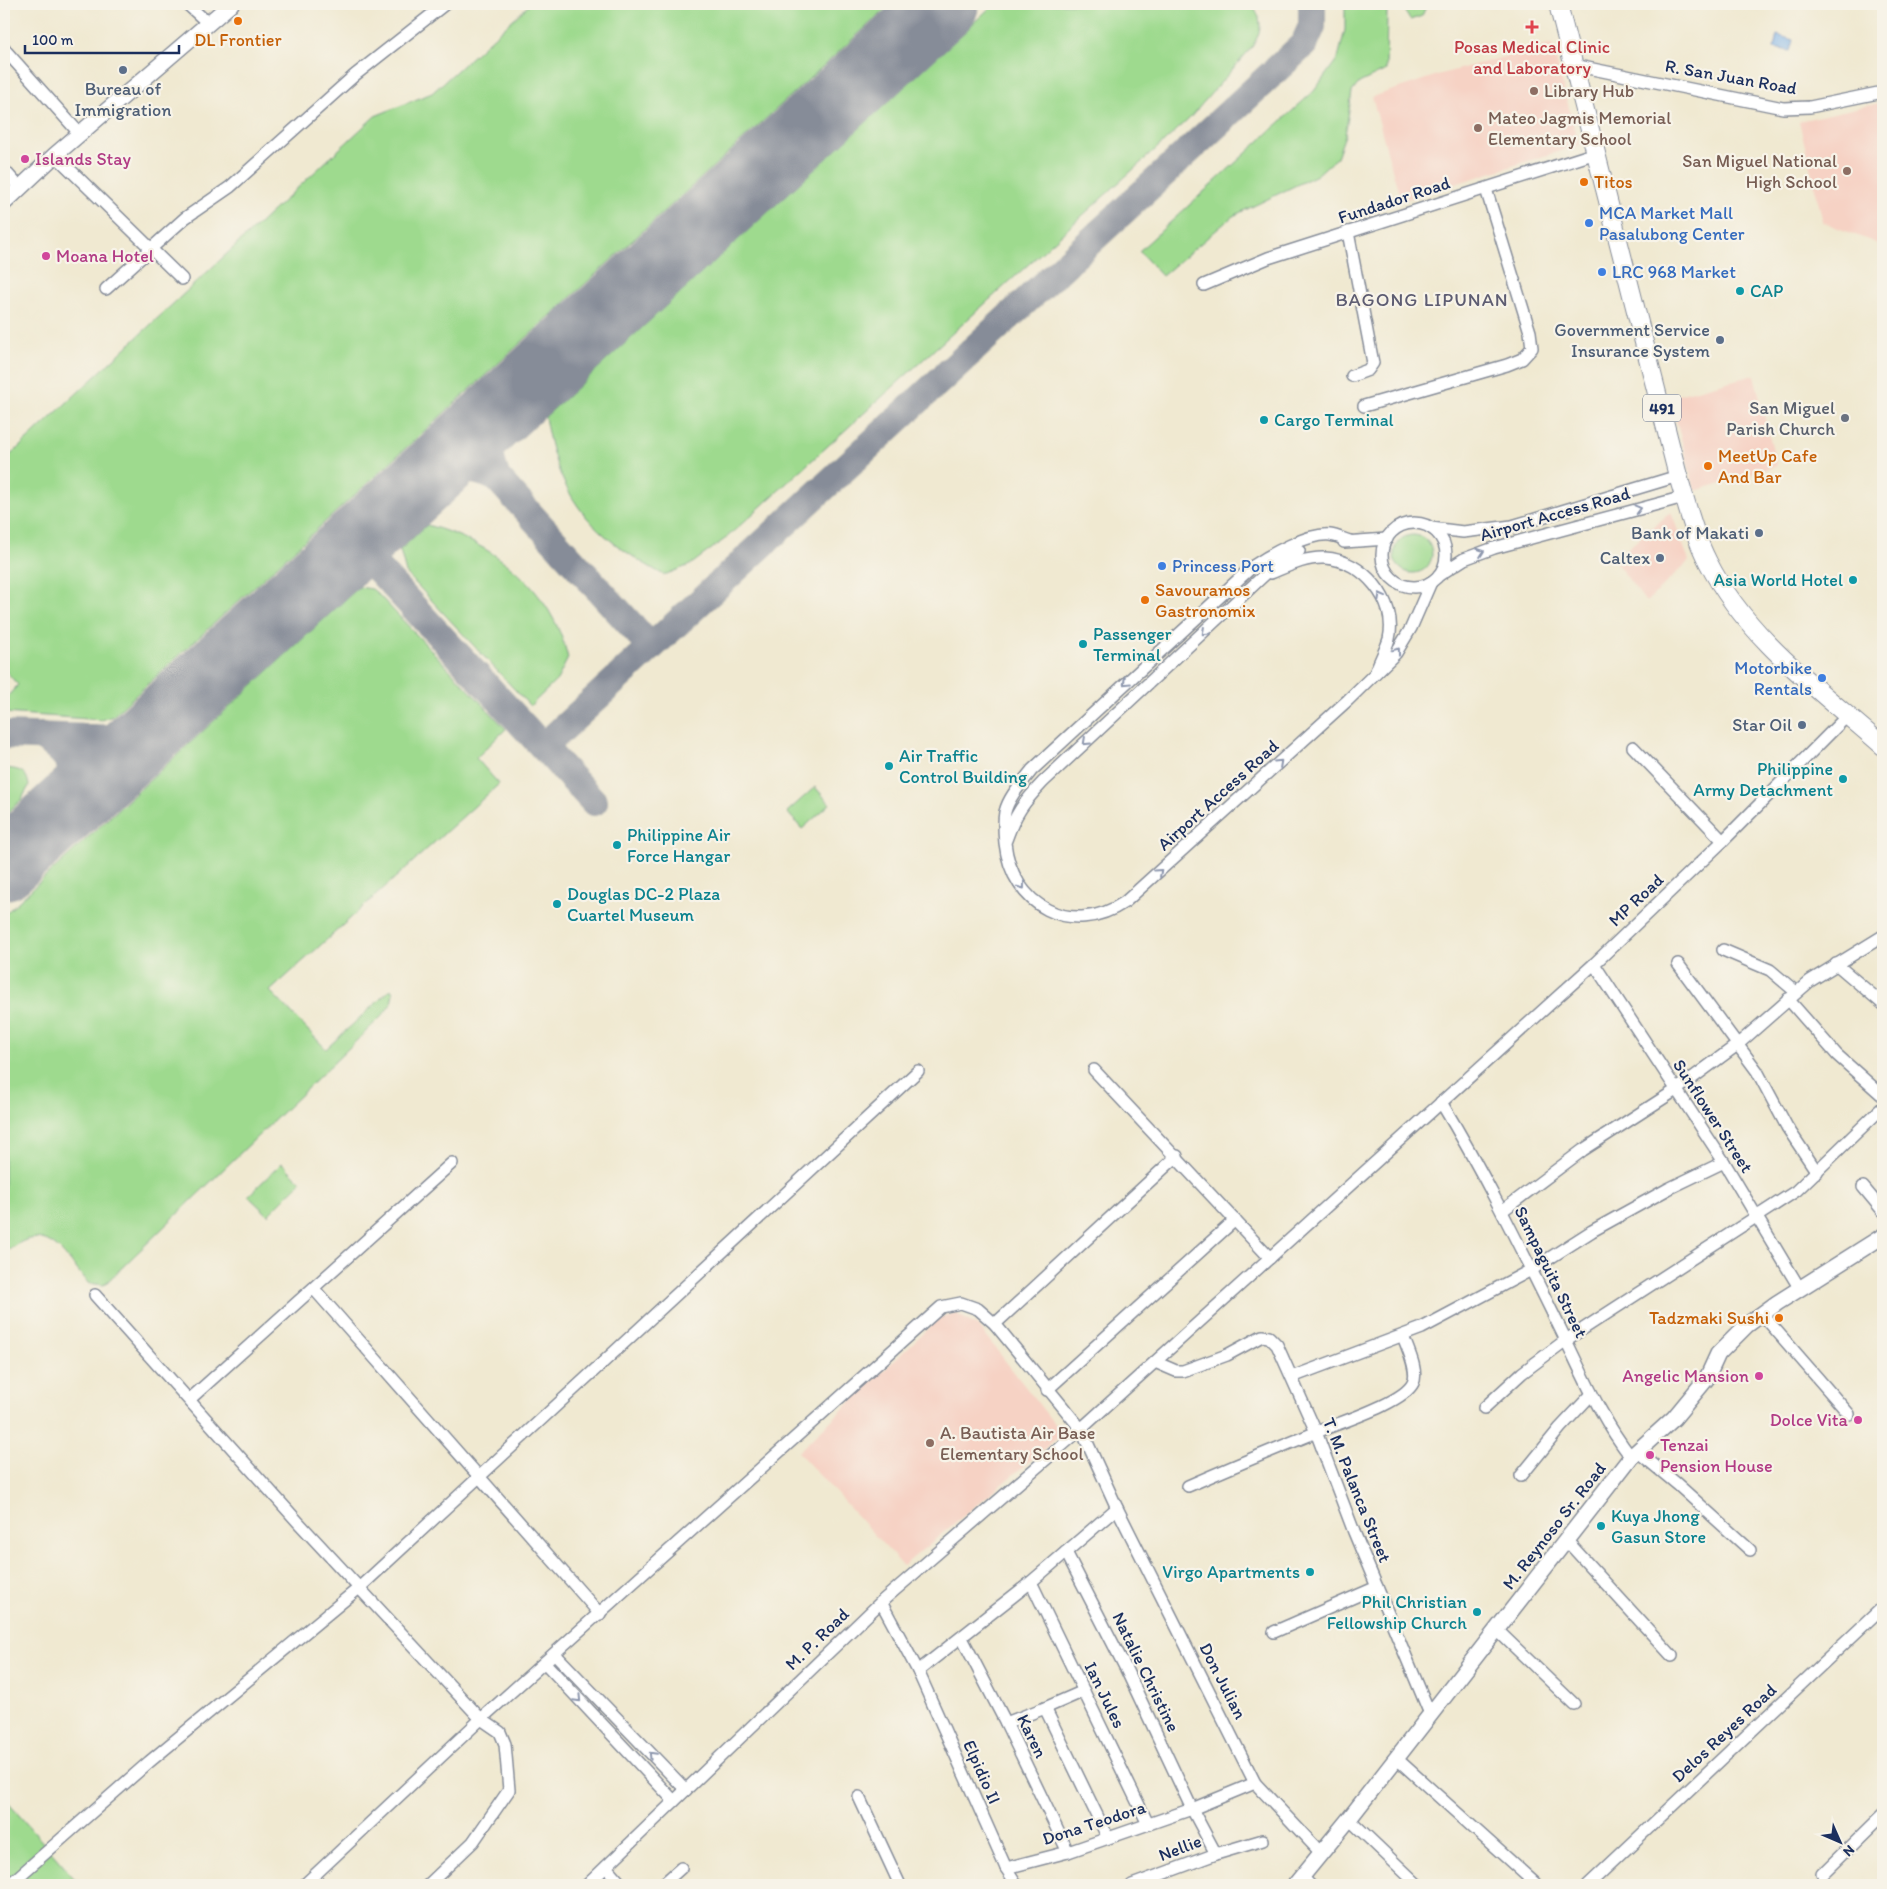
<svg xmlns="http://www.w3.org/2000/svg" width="1887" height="1889" viewBox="0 0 1887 1889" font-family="Itim,sans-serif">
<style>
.built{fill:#f6d2c4}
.green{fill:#9eda8e;stroke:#5c8476}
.water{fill:#79b0e8;stroke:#4a70a3}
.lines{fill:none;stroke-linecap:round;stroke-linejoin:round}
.taxiway{stroke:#868c98;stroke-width:28}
.runway{stroke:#868c98;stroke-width:70}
.street-casing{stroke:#868c98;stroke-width:14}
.secondary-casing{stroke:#868c98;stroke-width:18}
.primary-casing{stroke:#868c98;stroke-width:20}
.street{stroke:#fff;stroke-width:11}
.secondary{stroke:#fff;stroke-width:15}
.primary{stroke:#fff;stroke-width:18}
.oneway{stroke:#8d97ae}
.food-dot{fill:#e8710a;stroke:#f7f3e8;stroke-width:2}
.health-dot{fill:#e0444e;stroke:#f7f3e8;stroke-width:2}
.service-dot{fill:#5c6f8a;stroke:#f7f3e8;stroke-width:2}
.education-dot{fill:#8d6e63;stroke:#f7f3e8;stroke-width:2}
.hotel-dot{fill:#d1479c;stroke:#f7f3e8;stroke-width:2}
.shop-dot{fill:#3f7fe0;stroke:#f7f3e8;stroke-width:2}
.culture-dot{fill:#0f9aa8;stroke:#f7f3e8;stroke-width:2}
.worship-dot{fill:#6b7280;stroke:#f7f3e8;stroke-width:2}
.labels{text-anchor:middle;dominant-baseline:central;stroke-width:4.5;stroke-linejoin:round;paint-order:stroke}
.shield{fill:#f7f3e8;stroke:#5d6a87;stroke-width:1}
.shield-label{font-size:16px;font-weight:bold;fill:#1b2f5e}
.food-label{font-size:18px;fill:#c56008;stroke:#f7f3e8;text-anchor:start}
.health-label{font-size:18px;fill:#be3a42;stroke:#f7f3e8}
.street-label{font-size:18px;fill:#1b2f5e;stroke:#f7f3e8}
.service-label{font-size:18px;fill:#4e5e75;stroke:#f7f3e8;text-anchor:end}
.education-label{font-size:18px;fill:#785e54;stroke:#f7f3e8;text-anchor:start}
.hotel-label{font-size:18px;fill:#b23c85;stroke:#f7f3e8;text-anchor:start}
.shop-label{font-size:18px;fill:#366cbe;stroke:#f7f3e8;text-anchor:start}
.culture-label{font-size:18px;fill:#0d838f;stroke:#f7f3e8;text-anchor:start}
.worship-label{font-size:18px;fill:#5b616d;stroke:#f7f3e8;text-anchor:end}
.neighbourhood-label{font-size:19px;letter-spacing:1px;fill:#5e5d72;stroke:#f7f3e8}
</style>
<rect width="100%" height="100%" fill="#f7f3e8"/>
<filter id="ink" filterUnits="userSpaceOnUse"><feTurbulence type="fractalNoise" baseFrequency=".02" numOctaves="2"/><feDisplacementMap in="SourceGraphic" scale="10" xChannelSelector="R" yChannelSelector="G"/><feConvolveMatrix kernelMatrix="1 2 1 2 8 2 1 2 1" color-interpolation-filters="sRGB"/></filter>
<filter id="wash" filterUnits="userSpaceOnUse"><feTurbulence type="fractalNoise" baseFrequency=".0096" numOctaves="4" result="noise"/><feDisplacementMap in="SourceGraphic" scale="20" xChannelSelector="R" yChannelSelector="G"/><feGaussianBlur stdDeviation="1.12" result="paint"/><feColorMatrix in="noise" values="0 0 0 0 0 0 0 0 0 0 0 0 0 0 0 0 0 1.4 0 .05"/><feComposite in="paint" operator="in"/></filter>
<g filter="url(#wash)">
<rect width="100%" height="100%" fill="#f0e9d1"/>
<g class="built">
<path d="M1552 44 1579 145 1401 201 1372 97 1441 74Z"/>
<path d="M1883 102V246L1823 222 1799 121Z"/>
<path d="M1754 375 1777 466 1695 491 1670 397Z"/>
<path d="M1671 512 1689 561 1646 602 1614 560Z"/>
<path d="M955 1313 979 1327 1062 1434 903 1566 798 1452 939 1318Z"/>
</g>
<g class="green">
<path d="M530 4H891L113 716 102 720 4 713V700L18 685 4 669V461L375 116 432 93Z"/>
<path d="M994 4H1252C1263 20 1262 31 1252 47L1188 120 725 539 690 565 664 575C592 535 559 501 545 417Z"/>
<path d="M1345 4H1427L1422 16 1410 20 1400 4 1387 10 1386 70 1359 83 1352 92 1345 135 1337 157 1317 175 1233 216 1162 276 1139 251 1314 91 1338 58 1345 30Z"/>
<path d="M427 525C494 543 552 588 568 658L557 680 530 706 406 573 400 550Z"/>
<circle cx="1413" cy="554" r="19"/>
<path d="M359 587 372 589 377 593 506 729 476 758 499 784 270 991 326 1049 391 989 393 993 391 1004 382 1016 104 1285 88 1283C61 1251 45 1218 4 1254V915Z"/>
<path d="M4 768C18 769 27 770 29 786L21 800 4 816Z"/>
<path d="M815 787 830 804 802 829 787 812Z"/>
<path d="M282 1163 301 1182 268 1215 248 1196Z"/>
<path d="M4 1798 80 1885H4Z"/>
</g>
<path class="water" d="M1777 35 1793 40 1790 51 1774 48Z"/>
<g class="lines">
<g class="taxiway">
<path d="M509 403C487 430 484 444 497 478L651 647"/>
<path d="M428 477C452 465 473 467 497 478"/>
<path d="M355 544 594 802"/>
<path d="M4 735 119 739 144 737"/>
<path d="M40 736C69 753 71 763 81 794"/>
<path d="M543 747 1304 44 1312 26V4"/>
</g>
<path class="runway" d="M4 865 944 4"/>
</g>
</g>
<g filter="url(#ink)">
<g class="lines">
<defs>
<g id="street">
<path d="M187 4 209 24"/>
<path d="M4 49 80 134"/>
<path d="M1573 65 1783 108 1810 107 1883 92"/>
<path d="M55 155 182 279"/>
<path d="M4 170 20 188"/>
<path d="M1348 232 1373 363 1368 370 1352 376"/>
<path d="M1204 285 1268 258 1596 153"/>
<path d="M106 289 185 218 230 187 355 75 445 4"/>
<path d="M1364 406 1507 365 1522 359 1532 348 1530 332 1486 189"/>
<circle cx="1414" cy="555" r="32"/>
<path d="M1431 528 1463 532 1512 526 1678 476"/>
<path d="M1350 541C1343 539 1337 536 1330 535 1308 533 1271 554 1253 566L1032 770C1022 783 1009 796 1005 812 1003 823 1004 832 1005 843 1012 906 1071 938 1125 902L1348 700 1396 653 1411 628 1431 582"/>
<path d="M1344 542 1387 539"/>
<path d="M1271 573C1288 566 1306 557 1325 558 1363 560 1398 601 1389 639 1386 649 1380 660 1376 671"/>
<path d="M1439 575 1464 559 1494 548 1684 497"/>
<path d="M1633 747 1723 841"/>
<path d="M1006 840C1015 814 1024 802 1043 782L1276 564 1299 551"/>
<path d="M1723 950 1770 970 1796 992"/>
<path d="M1594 964 1724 1162 1800 1289"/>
<path d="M1678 964 1757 1071 1787 1127 1817 1172"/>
<path d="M1836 964 1883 1004"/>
<path d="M1788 999 1837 1055 1883 1096"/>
<path d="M1094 1070 1270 1258"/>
<path d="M1441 1102C1484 1173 1521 1249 1558 1324 1581 1370 1599 1416 1631 1457"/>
<path d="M1863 1187 1883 1211"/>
<path d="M1502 1211 1583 1150 1676 1090 1737 1045 1810 981 1883 936"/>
<path d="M314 1289 600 1614"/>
<path d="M95 1295 298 1522 481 1719 500 1732 505 1744 509 1790 473 1842 428 1885"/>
<path d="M1761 1313 1849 1414"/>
<path d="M995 1324 1177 1156"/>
<path d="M1155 1362 1176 1371H1183L1227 1355 1262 1336 1269 1337 1277 1345 1316 1432 1354 1532 1430 1714"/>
<path d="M1292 1377 1422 1328 1531 1270 1592 1231 1668 1189 1724 1162"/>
<path d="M1047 1390 1235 1220"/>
<path d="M190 1399 452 1163"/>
<path d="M1484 1408 1522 1373 1566 1340 1796 1191 1883 1107"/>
<path d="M1637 1451 1677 1484 1750 1550"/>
<path d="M1521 1476 1560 1428 1591 1395"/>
<path d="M1188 1486C1229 1468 1270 1451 1312 1434 1334 1424 1403 1404 1413 1383 1419 1371 1407 1348 1403 1336"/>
<path d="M1567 1541 1672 1656"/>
<path d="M1031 1582 1148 1824"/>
<path d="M881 1602 918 1671 1006 1868 1017 1885"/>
<path d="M1496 1629 1574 1704"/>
<path d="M1274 1632 1377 1587"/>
<path d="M962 1638 1006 1723 1068 1852"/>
<path d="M555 1654 686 1790"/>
<path d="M545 1663 674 1801"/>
<path d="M918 1671 1031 1582 1117 1508"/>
<path d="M1045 1708 1084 1691"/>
<path d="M1006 1723 1045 1708 1108 1838"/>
<path d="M1396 1758 1537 1885"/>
<path d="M859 1797 900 1885"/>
<path d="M1349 1819 1418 1885"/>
<path d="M1216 1854 1263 1840"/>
<path d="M606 1867 622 1885"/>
<path d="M1006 1868 1068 1852 1192 1809 1125 1667 1066 1552"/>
<path d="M1823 1874 1883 1815"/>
<path d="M1301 1876 1310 1885"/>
<path d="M9 1885 149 1762 359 1588 918 1071"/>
<path d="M304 1885 481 1719 941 1307 961 1303 978 1309 995 1324 1081 1429 1594 964 1723 841 1848 715"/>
<path d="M587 1885 881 1602 1081 1429 1117 1508 1255 1783 1321 1853"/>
<path d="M662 1885 681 1868"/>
<path d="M1132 1885 1216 1854 1192 1809 1255 1783"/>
<path d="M1588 1885 1883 1607"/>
</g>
<g id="secondary">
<path d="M4 203 55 155 231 4"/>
<path d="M1295 1885 1349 1819 1631 1457 1674 1418 1707 1378 1718 1354 1747 1325 1777 1303 1883 1236"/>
</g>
<path id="primary" d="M1558 4 1678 476C1687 505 1694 535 1708 562 1747 639 1821 691 1883 746"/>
</defs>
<use href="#street" class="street-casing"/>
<use href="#secondary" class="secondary-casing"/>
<use href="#primary" class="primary-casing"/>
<use href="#street" class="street"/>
<use href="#secondary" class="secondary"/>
<use href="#primary" class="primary"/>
</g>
<defs><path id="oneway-chevron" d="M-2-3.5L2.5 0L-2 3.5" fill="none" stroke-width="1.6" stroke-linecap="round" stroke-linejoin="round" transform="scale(1.25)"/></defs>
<g class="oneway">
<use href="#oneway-chevron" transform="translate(1638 509) rotate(-15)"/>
<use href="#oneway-chevron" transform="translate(1481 552) rotate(-20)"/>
<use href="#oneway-chevron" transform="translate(1381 596) rotate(-119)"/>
<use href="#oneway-chevron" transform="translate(1205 632) rotate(137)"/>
<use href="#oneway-chevron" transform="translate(1397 651) rotate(-53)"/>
<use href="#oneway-chevron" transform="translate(1126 682) rotate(137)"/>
<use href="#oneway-chevron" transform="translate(1086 742) rotate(137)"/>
<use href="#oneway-chevron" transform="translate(1279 763) rotate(-43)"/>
<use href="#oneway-chevron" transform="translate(1159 872) rotate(-42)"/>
<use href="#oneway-chevron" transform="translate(1022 886) rotate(53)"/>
<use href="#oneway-chevron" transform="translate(578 1699) rotate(46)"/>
<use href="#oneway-chevron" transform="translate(652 1755) rotate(-134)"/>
</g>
</g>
<g class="food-dot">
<circle cx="238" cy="21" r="5"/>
<circle cx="1584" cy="182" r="5"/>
<circle cx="1708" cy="466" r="5"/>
<circle cx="1145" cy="600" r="5"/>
<circle cx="1779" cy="1318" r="5"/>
</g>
<path class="health-dot" d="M1529.5 19.5h5v5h5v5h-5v5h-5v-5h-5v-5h5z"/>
<g class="service-dot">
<circle cx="123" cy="70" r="5"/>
<circle cx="1720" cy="340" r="5"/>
<circle cx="1759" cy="533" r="5"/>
<circle cx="1660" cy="558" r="5"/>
<circle cx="1802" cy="725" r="5"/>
</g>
<g class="education-dot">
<circle cx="1534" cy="91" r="5"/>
<circle cx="1478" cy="128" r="5"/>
<circle cx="1847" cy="171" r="5"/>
<circle cx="930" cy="1443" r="5"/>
</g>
<g class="hotel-dot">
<circle cx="25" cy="159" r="5"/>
<circle cx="46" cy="256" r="5"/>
<circle cx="1759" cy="1376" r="5"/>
<circle cx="1858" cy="1420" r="5"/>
<circle cx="1650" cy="1455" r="5"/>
</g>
<g class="shop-dot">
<circle cx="1589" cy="223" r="5"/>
<circle cx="1602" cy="272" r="5"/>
<circle cx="1162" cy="566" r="5"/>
<circle cx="1822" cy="678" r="5"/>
</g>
<g class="culture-dot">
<circle cx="1740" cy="291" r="5"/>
<circle cx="1264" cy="420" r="5"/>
<circle cx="1853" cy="580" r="5"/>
<circle cx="1083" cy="644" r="5"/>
<circle cx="889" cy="766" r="5"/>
<circle cx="1843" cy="779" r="5"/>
<circle cx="617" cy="845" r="5"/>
<circle cx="557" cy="904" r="5"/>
<circle cx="1601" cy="1526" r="5"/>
<circle cx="1310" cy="1572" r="5"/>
<circle cx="1477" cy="1612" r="5"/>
</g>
<circle class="worship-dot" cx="1845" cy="418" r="5"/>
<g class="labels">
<rect class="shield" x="1643" y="394.5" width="38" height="27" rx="4"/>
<g class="shield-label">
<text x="1662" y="408">491</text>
</g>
<g class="food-label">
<text x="238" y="40" text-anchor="middle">DL Frontier</text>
<text x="1594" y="182">Titos</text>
<text x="1718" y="456">MeetUp Cafe<tspan x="1718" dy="21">And Bar</tspan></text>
<text x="1155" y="590">Savouramos<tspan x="1155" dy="21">Gastronomix</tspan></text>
<text x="1769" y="1318" text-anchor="end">Tadzmaki Sushi</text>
</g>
<g class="health-label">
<text x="1532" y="47">Posas Medical Clinic<tspan x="1532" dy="21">and Laboratory</tspan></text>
</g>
<g class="street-label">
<text transform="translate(1731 77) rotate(10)">R. San Juan Road</text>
<text transform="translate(1394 200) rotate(-18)">Fundador Road</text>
<text transform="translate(1555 514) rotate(-16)">Airport Access Road</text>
<text transform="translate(1218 795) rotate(-42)">Airport Access Road</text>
<text transform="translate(1636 900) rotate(-43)">MP Road</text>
<text transform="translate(1713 1116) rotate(57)">Sunflower Street</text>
<text transform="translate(1551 1272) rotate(64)">Sampaguita Street</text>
<text transform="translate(1357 1490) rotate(68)">T. M. Palanca Street</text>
<text transform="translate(1554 1526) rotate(-52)">M. Reynoso Sr. Road</text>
<text transform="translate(817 1639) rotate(-44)">M. P. Road</text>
<text transform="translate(1146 1672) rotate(64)">Natalie Christine</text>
<text transform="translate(1223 1681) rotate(63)">Don Julian</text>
<text transform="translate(1105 1695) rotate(64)">Ian Jules</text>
<text transform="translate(1724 1733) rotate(-43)">Delos Reyes Road</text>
<text transform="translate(1032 1736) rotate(64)">Karen</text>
<text transform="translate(982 1772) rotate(66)">Elpidio II</text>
<text transform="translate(1094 1823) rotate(-18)">Dona Teodora</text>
<text transform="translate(1180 1848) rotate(-21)">Nellie</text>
</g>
<g class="service-label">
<text x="123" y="89" text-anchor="middle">Bureau of<tspan x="123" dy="21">Immigration</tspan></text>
<text x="1710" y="330">Government Service<tspan x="1710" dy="21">Insurance System</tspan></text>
<text x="1749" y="533">Bank of Makati</text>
<text x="1650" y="558">Caltex</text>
<text x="1792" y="725">Star Oil</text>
</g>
<g class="education-label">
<text x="1544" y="91">Library Hub</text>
<text x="1488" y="118">Mateo Jagmis Memorial<tspan x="1488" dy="21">Elementary School</tspan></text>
<text x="1837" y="161" text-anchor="end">San Miguel National<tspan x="1837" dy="21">High School</tspan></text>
<text x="940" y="1433">A. Bautista Air Base<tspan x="940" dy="21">Elementary School</tspan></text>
</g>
<g class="hotel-label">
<text x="35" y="159">Islands Stay</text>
<text x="56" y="256">Moana Hotel</text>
<text x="1749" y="1376" text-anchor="end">Angelic Mansion</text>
<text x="1848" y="1420" text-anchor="end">Dolce Vita</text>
<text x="1660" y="1445">Tenzai<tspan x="1660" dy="21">Pension House</tspan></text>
</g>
<g class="shop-label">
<text x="1599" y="213">MCA Market Mall<tspan x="1599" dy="21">Pasalubong Center</tspan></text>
<text x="1612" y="272">LRC 968 Market</text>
<text x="1172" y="566">Princess Port</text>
<text x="1812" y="668" text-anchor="end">Motorbike<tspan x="1812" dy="21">Rentals</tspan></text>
</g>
<g class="culture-label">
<text x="1750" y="291">CAP</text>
<text x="1274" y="420">Cargo Terminal</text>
<text x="1843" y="580" text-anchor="end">Asia World Hotel</text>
<text x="1093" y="634">Passenger<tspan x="1093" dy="21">Terminal</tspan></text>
<text x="899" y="756">Air Traffic<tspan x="899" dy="21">Control Building</tspan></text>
<text x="1833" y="769" text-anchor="end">Philippine<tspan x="1833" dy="21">Army Detachment</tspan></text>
<text x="627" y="835">Philippine Air<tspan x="627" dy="21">Force Hangar</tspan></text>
<text x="567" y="894">Douglas DC-2 Plaza<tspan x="567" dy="21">Cuartel Museum</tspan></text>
<text x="1611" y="1516">Kuya Jhong<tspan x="1611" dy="21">Gasun Store</tspan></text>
<text x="1300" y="1572" text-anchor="end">Virgo Apartments</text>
<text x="1467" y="1602" text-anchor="end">Phil Christian<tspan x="1467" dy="21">Fellowship Church</tspan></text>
</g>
<g class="worship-label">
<text x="1835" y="408">San Miguel<tspan x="1835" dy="21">Parish Church</tspan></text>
</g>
<g class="neighbourhood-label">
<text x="1422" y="299">BAGONG LIPUNAN</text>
</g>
</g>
<rect width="1887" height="1889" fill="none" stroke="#f7f3e8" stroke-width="20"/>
<g transform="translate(1840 1842) rotate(135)" stroke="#f7f3e8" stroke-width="4" paint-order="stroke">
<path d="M0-4L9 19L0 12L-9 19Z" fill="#1b2f5e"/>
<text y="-8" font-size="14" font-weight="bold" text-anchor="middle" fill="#1b2f5e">N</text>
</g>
<path d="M25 45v8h154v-8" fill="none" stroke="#1b2f5e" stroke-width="2.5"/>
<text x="32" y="45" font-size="15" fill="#1b2f5e" stroke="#f7f3e8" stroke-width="4" paint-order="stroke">100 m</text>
</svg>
